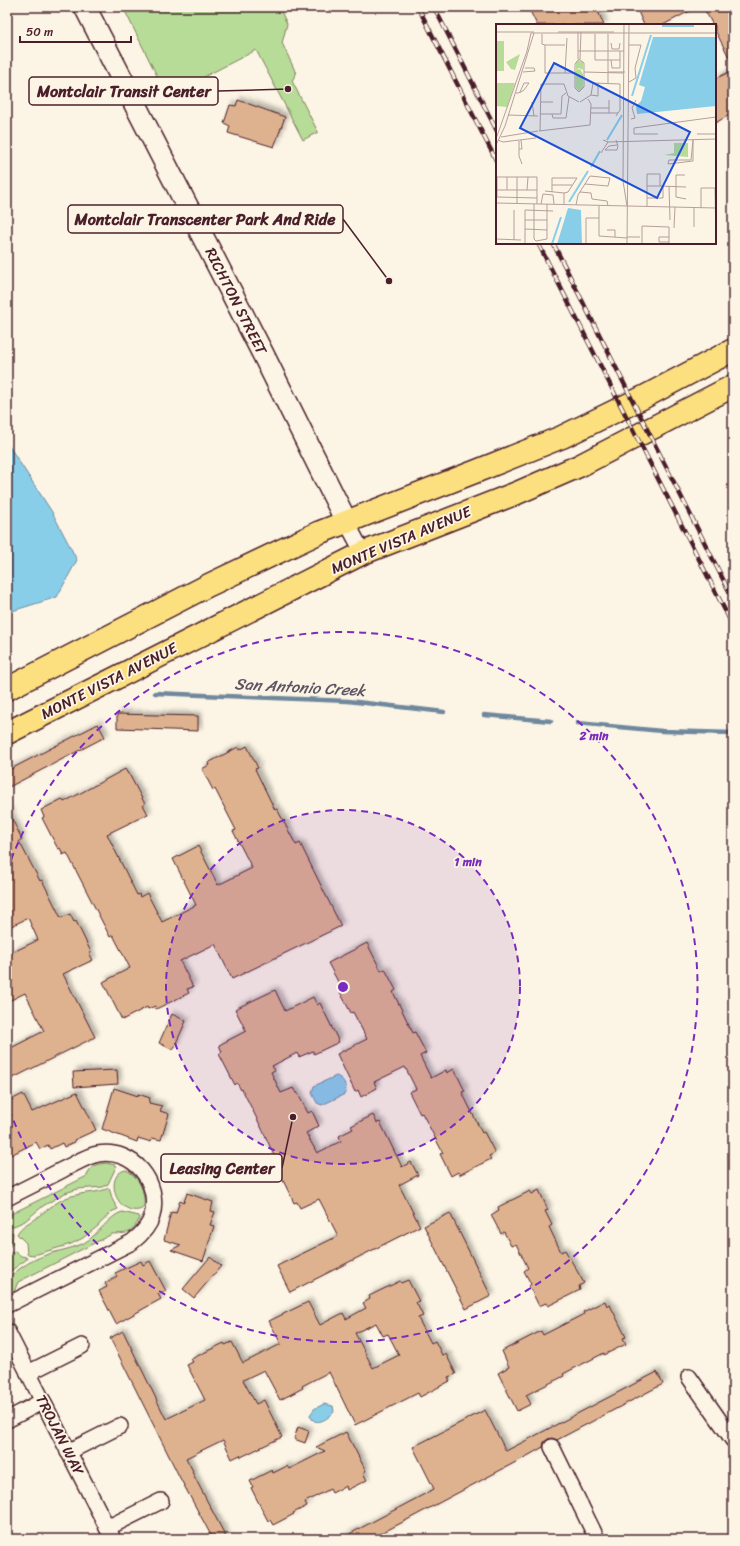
<svg xmlns="http://www.w3.org/2000/svg" width="740" height="1546" viewBox="0 0 740 1546" font-family="Sriracha,sans-serif">
<style>
.green{fill:#b7dc97;stroke:#807e61}
.water{fill:#88cee9;stroke:#6f889d}
.lines{fill:none;stroke-linecap:round;stroke-linejoin:round}
.stream{stroke:#6f889d;stroke-width:4.5}
.building{fill:#dfb28f;stroke:#4a1f2b;fill-rule:evenodd;filter:url(#shadow)}
.street-casing{stroke:#4a1f2b;stroke-width:18}
.secondary-casing{stroke:#4a1f2b;stroke-width:24}
.primary-casing{stroke:#4a1f2b;stroke-width:25}
.street{stroke:#fcf5e5;stroke-width:15}
.secondary{stroke:#fcf5e5;stroke-width:21}
.primary{stroke:#fce080;stroke-width:22}
.rail-casing{stroke:#4a1f2b;stroke-width:4.5}
.rail{stroke:#fcf5e5;stroke-width:3;stroke-dasharray:9;stroke-linecap:butt}
.ring{fill:none;stroke:#7b2cbf;stroke-width:2;stroke-dasharray:7 5}
.labels{text-anchor:middle;dominant-baseline:central;stroke-width:3.5;stroke-linejoin:round;paint-order:stroke}
.street-label{font-size:15px;fill:#4a1f2b;stroke:#fcf5e5}
.water-label{font-size:16px;font-style:italic;fill:#5d5464;stroke:#fcf5e5}
.inset-river{fill:none;stroke:#88cee9;stroke-width:2}
.inset-road{fill:none;stroke:#b59f9b;stroke-width:1}
.view{fill:#1d4ed8;fill-opacity:0.15;stroke:#1d4ed8;stroke-width:2}
.inset-edge{fill:none;stroke:#4a1f2b;stroke-width:2}
.centre{fill:#7b2cbf;stroke:#fcf5e5;stroke-width:2}
.ring-label{font-size:12px;text-anchor:middle;font-weight:bold;fill:#7b2cbf;stroke:#fcf5e5;stroke-width:3.5;stroke-linejoin:round;paint-order:stroke}
.leader{fill:none;stroke:#4a1f2b;stroke-width:1.5}
.callout-dot{fill:#4a1f2b;stroke:#fcf5e5;stroke-width:1.5}
.callout{fill:#fcf5e5;stroke:#4a1f2b;stroke-width:1.5}
.callout-label{font-size:16px;text-anchor:middle;font-weight:bold;fill:#4a1f2b}
</style>
<defs>
<filter id="shadow"><feDropShadow dx="3.5" dy="-3.5" stdDeviation="2" flood-color="#0004"/></filter>
</defs>
<rect width="100%" height="100%" fill="#fcf5e5"/>
<filter id="ink" filterUnits="userSpaceOnUse"><feTurbulence type="fractalNoise" baseFrequency=".025" numOctaves="2"/><feDisplacementMap in="SourceGraphic" scale="8" xChannelSelector="R" yChannelSelector="G"/><feConvolveMatrix kernelMatrix="1 2 1 2 8 2 1 2 1" color-interpolation-filters="sRGB"/></filter>
<g filter="url(#ink)">
<g class="green">
<path d="M123 7H279L287 24 282 43 296 73 292 81 318 132 303 140 256 50 167 96Z"/>
<path d="M106 1163 115 1165 116 1167 108 1184 103 1187 78 1189 65 1193 43 1206 25 1221 7 1229V1216L87 1176C91 1164 95 1165 106 1163Z"/>
<path d="M126 1170C140 1177 145 1192 144 1207 141 1210 137 1211 132 1210 112 1206 107 1173 126 1170Z"/>
<path d="M109 1188 113 1201 118 1209 111 1212 98 1226 83 1238 71 1244 34 1255 27 1254 26 1243 17 1234C21 1226 29 1223 36 1218 49 1209 59 1198 76 1195 87 1192 99 1193 109 1188Z"/>
<path d="M122 1212 139 1216 140 1218C130 1235 130 1233 112 1234L18 1282 14 1292 7 1295V1280C19 1267 35 1258 52 1253 62 1250 74 1248 84 1243 98 1235 109 1216 122 1212Z"/>
<path d="M12 1232 13 1233 12 1244 7 1248V1234Z"/>
<path d="M15 1251 21 1256 26 1257 27 1259 9 1272H7V1255Z"/>
</g>
<g class="water">
<path d="M7 443 52 512 77 560 57 597 9 612 7 611Z"/>
<path d="M336 1076C343 1078 348 1086 345 1094L322 1105 317 1103 312 1093 314 1086Z"/>
<path d="M324 1404 333 1406 334 1412C328 1419 314 1428 310 1415L314 1409Z"/>
</g>
<g class="lines">
<g class="stream">
<path d="M155 693 348 701 444 712"/>
<path d="M484 715 551 721"/>
<path d="M577 723 662 731 733 733"/>
</g>
</g>
<g class="building">
<path d="M528 7H596L604 25H537Z"/>
<path d="M636 7H697L663 25H644Z"/>
<path d="M703 7H733V65L715 30V25H713Z"/>
<path d="M733 70V113L715 123V79Z"/>
<path d="M238 100 285 117 274 147 228 133 230 126 224 123 230 105 236 106Z"/>
<path d="M117 714 198 716V731L117 728Z"/>
<path d="M98 724 105 737 7 788V771Z"/>
<path d="M247 746 258 768 255 769 275 810 277 809 296 845 300 843 341 926 232 979 215 944 180 961 193 987 187 989 189 993 156 1009 155 1006 148 1009 147 1007 122 1020 103 982 130 968 113 935 110 937 67 853 63 855 60 848 58 849 42 818 44 817 41 810 62 799 64 802 125 769 128 774H129L145 804 143 805 148 814 107 834 137 895 139 894 140 897 147 893 162 922 196 905 173 859 198 846 218 885 252 868 233 831 236 830 215 789 213 790 202 769 209 765 208 763 238 747 240 750Z"/>
<path d="M7 809 22 839 19 841 40 881 42 880 61 918 70 914 74 922 76 921 91 952 89 953 93 960 63 974 95 1037 13 1078 7 1067V1050L44 1031 25 993 7 1002V955L38 940 28 918 7 928Z"/>
<path d="M367 943 381 971 385 969 396 990 393 992 413 1033 415 1032 426 1053 420 1056 431 1078 446 1070 447 1073 454 1069 465 1091 462 1092 482 1133 484 1132 495 1153 489 1156 491 1159 459 1175 458 1172 451 1176 440 1154 443 1153 422 1113 420 1114 409 1092 416 1089 405 1067 374 1082 377 1088 361 1097 358 1090 355 1092 337 1054 367 1039 353 1012 351 1013 340 992 343 991 328 963Z"/>
<path d="M275 990 285 1011 313 997 317 1005 320 1003 339 1042 314 1054 313 1051 299 1057 297 1053 272 1066 275 1070 271 1072 281 1093 293 1088 296 1093 297 1092 308 1113 312 1111 319 1126 306 1133 317 1153 341 1141 339 1136 353 1129 351 1126 373 1115 377 1123 380 1122 402 1167 411 1162 418 1175 399 1185 420 1226 290 1292 277 1266 338 1236 319 1199 300 1208 297 1202 294 1203 279 1172 281 1171 263 1131 242 1089 241 1090 237 1083 235 1085 219 1054 222 1052 219 1045 246 1031 235 1009Z"/>
<path d="M172 1014 186 1021 173 1050 159 1043Z"/>
<path d="M117 1070 118 1084 74 1087 73 1072Z"/>
<path d="M114 1088 138 1096V1094L150 1098 149 1103 162 1106 160 1111 169 1114 161 1140 152 1138 151 1142 138 1138 137 1142 102 1129Z"/>
<path d="M77 1092 96 1130 74 1140 75 1142 64 1147 62 1143 50 1149 48 1145 40 1149 36 1142 7 1157V1102L23 1094 32 1112Z"/>
<path d="M539 1190 548 1210 545 1211 552 1225 549 1227 561 1252 565 1250 584 1283 579 1286 580 1290 548 1306 546 1303 539 1306 529 1286 531 1284 524 1271 528 1268 516 1244 511 1246 504 1232 501 1234 491 1215 499 1210 498 1207 530 1191 532 1194Z"/>
<path d="M187 1193 213 1202 211 1211 215 1212 210 1225 214 1226 203 1261 171 1250 181 1245 164 1240 171 1212 176 1213 180 1200 184 1202Z"/>
<path d="M450 1213 491 1296 466 1309 424 1226Z"/>
<path d="M210 1257 221 1266 194 1298 183 1289Z"/>
<path d="M141 1261 143 1265 150 1261 166 1291 158 1294 161 1299 116 1324 99 1291 107 1287 105 1283 117 1277 115 1273Z"/>
<path d="M408 1280 419 1301 416 1302 423 1316 418 1318 431 1343 435 1341 442 1355 446 1354 456 1374 448 1377 450 1381 420 1397 418 1393 355 1425 329 1372 302 1386 303 1388 280 1400 264 1370 243 1380 256 1404 264 1400 282 1437 241 1457 240 1455 232 1459 223 1440 186 1458 193 1471 192 1472 227 1539H213L180 1478 110 1338 123 1331 166 1419 205 1400 187 1365 193 1362 191 1359 224 1343 225 1345 232 1342 243 1363 281 1344 269 1321 308 1302 320 1325 343 1313 346 1319 366 1308 363 1303 370 1299 369 1296 400 1281 401 1283ZM376 1323 383 1336 388 1334 399 1355 373 1368 355 1333Z"/>
<path d="M605 1301 607 1306 610 1305 626 1337 623 1338 626 1344 604 1355V1353L563 1374 564 1376 526 1395 531 1404 517 1411 498 1373 509 1367 502 1351 541 1331 543 1335 584 1314 583 1312Z"/>
<path d="M657 1372 663 1384 557 1440 552 1438 548 1439 544 1442 543 1447 529 1455 403 1522 370 1539H340L434 1489 413 1447 485 1410 506 1451Z"/>
<path d="M298 1427 309 1431 305 1443 294 1439Z"/>
<path d="M346 1432 366 1471 363 1473 367 1480 347 1490 346 1486 332 1493 330 1489 305 1502 307 1506 293 1513 294 1514 273 1525 270 1520 268 1521 251 1488 253 1487 250 1481 272 1470 273 1473 287 1466 289 1469 325 1451 316 1447Z"/>
</g>
<g class="lines">
<defs>
<g id="street">
<path d="M346 521 363 553"/>
<path d="M7 1198C26 1188 45 1179 64 1169 75 1164 86 1156 98 1154 133 1148 161 1182 152 1216 149 1227 141 1235 132 1242L7 1305"/>
<path d="M7 1331 113 1539"/>
<path d="M28 1373 82 1346"/>
<path d="M689 1377 733 1440"/>
<path d="M7 1420 43 1401"/>
<path d="M552 1447 597 1539"/>
<path d="M68 1452 120 1426"/>
<path d="M107 1528 161 1501"/>
</g>
<path id="secondary" d="M85 7 263 354 346 521"/>
<g id="primary">
<path d="M7 689 209 585 318 533 477 471 562 437 644 397 733 350"/>
<path d="M7 733 363 553 517 493 579 466 733 386"/>
</g>
</defs>
<use href="#street" class="street-casing"/>
<use href="#secondary" class="secondary-casing"/>
<use href="#primary" class="primary-casing"/>
<use href="#street" class="street"/>
<use href="#secondary" class="secondary"/>
<use href="#primary" class="primary"/>
<defs>
<g id="rail">
<path d="M418 7 497 162"/>
<path d="M434 7 497 131"/>
<path d="M538 243 733 626"/>
<path d="M553 243 733 599"/>
</g>
</defs>
<use href="#rail" class="rail-casing"/>
<use href="#rail" class="rail"/>
</g>
</g>
<circle cx="343" cy="987" r="177" fill="#7b2cbf" fill-opacity=".12"/>
<g class="ring">
<circle cx="343" cy="987" r="177"/>
<path d="M7 871A355 355 0 1 1 7 1103"/>
</g>
<g class="labels">
<g class="street-label">
<text transform="translate(236 301) rotate(63)">RICHTON STREET</text>
<text transform="translate(401 540) rotate(-23)">MONTE VISTA AVENUE</text>
<text transform="translate(109 681) rotate(-27)">MONTE VISTA AVENUE</text>
<text transform="translate(60 1435) rotate(63)">TROJAN WAY</text>
</g>
<g class="water-label">
<text transform="translate(300 687) rotate(3)">San Antonio Creek</text>
</g>
</g>
<g transform="translate(496 24)">
<rect width="220" height="220" fill="#fcf5e5"/>
<path d="M0 17H8V47H0ZM24 30 19 46 15 45 10 38ZM82 36 87 38V46L83 44 80 46 84 45 87 50V64L83 67 80 64V38ZM0 59H19L11 83 0 82ZM178 119H192V133L168 131 178 129Z" fill="#b7dc97"/>
<path d="M166 0H198V3H166ZM157 13H220V82L141 90 140 82 145 77 149 63 143 61ZM72 184 85 186 86 220H61Z" fill="#88cee9"/>
<path class="inset-river" d="M136 72 155 11M111 116 126 91M95 143 104 127M73 178 92 147M56 220 65 193"/>
<path class="inset-road" d="M128 0 127 157 131 182M0 8H38M62 8H118M82 8V35M35 9H220M46 10V20L49 21M99 10V36H124M115 19 116 25H123L124 19M49 21V49M49 21H69M133 21H145L139 44 140 54 133 58M82 27H128M83 35 88 39V63L83 68 79 64V40ZM84 35 85 8M115 36 116 44H124V27M27 48 39 47 38 44H29M88 48 127 49M112 48H129M49 49H79M69 49 71 14M112 59V10M20 69H22L25 68 28 66 33 59H28L24 68M95 71 102 72V59M36 78 38 92M44 78H57M84 78 95 71 97 59 124 60V86L120 92M95 84H113M95 89H122M113 89V76M44 90H65L66 72 70 69M56 90 57 94H70L73 73M12 91 42 92M135 95 139 94 136 84 140 76M43 107 94 101 95 80 92 75M44 107 45 60H68L72 72 83 78M162 110H138V104L220 93M201 110H220M5 113 42 107M0 115 31 27 35 9M2 116 7 118 40 114M107 116 112 118 220 115M120 116 122 122 121 126H109L113 122 121 121M197 116V137L172 140 173 136H195ZM23 117V132L26 140M0 121 9 102 38 9M23 125H26L25 116M105 129 112 118M189 151H180V173L190 175M56 161H76M151 162H164M173 162 174 196M219 164 220 220M1 166H41M11 166V153M31 166 32 153M49 167 68 169V181M56 168V154H81L72 168 68 169M84 168 95 169 96 175 111 177 112 182M151 174H167V162M0 179 220 184M21 180V153M38 180V215L40 217 51 215V180M41 180V153H1V173L41 174M45 180 47 170 57 171 58 180M80 181 82 171 94 152 114 154 112 162 89 160M103 182V212L131 214M151 183V150H164V162L190 163M205 184V164H220M29 196H51M198 203V184M178 204 179 183M29 205 51 206M111 206H119V213M131 213H144M0 215 25 216M18 216V186M173 218H163V213H173M29 220V186L57 187M90 220V194H103M131 220 133 0M146 220V202L173 203V220"/>
<path class="view" d="M58 39 194 108 161 174 24 104Z"/>
<rect width="220" height="220" class="inset-edge"/>
</g>
<circle cx="343" cy="987" r="6" class="centre"/>
<g class="ring-label">
<text x="594" y="740">2 min</text>
<text x="468" y="866">1 min</text>
</g>
<path class="leader" d="M288 89L218 91M389 281L343 219M293 1117L282 1168"/>
<g class="callout-dot">
<circle cx="288" cy="89" r="4"/>
<circle cx="389" cy="281" r="4"/>
<circle cx="293" cy="1117" r="4"/>
</g>
<g class="callout">
<rect x="29" y="77" width="189" height="28" rx="4"/>
<rect x="68" y="205" width="275" height="28" rx="4"/>
<rect x="161" y="1154" width="121" height="28" rx="4"/>
</g>
<g class="callout-label">
<text x="124" y="97">Montclair Transit Center</text>
<text x="205" y="225">Montclair Transcenter Park And Ride</text>
<text x="222" y="1174">Leasing Center</text>
</g>
<rect width="740" height="1546" fill="none" stroke="#fcf5e5" stroke-width="24"/>
<rect x="12" y="12" width="716" height="1522" fill="none" stroke="#4a1f2b" stroke-width="1.5" filter="url(#ink)"/>
<path d="M20 36v6h111v-6" fill="none" stroke="#4a1f2b" stroke-width="2"/>
<text x="26" y="36" font-size="12" fill="#4a1f2b" stroke="#fcf5e5" stroke-width="3" paint-order="stroke">50 m</text>
</svg>
